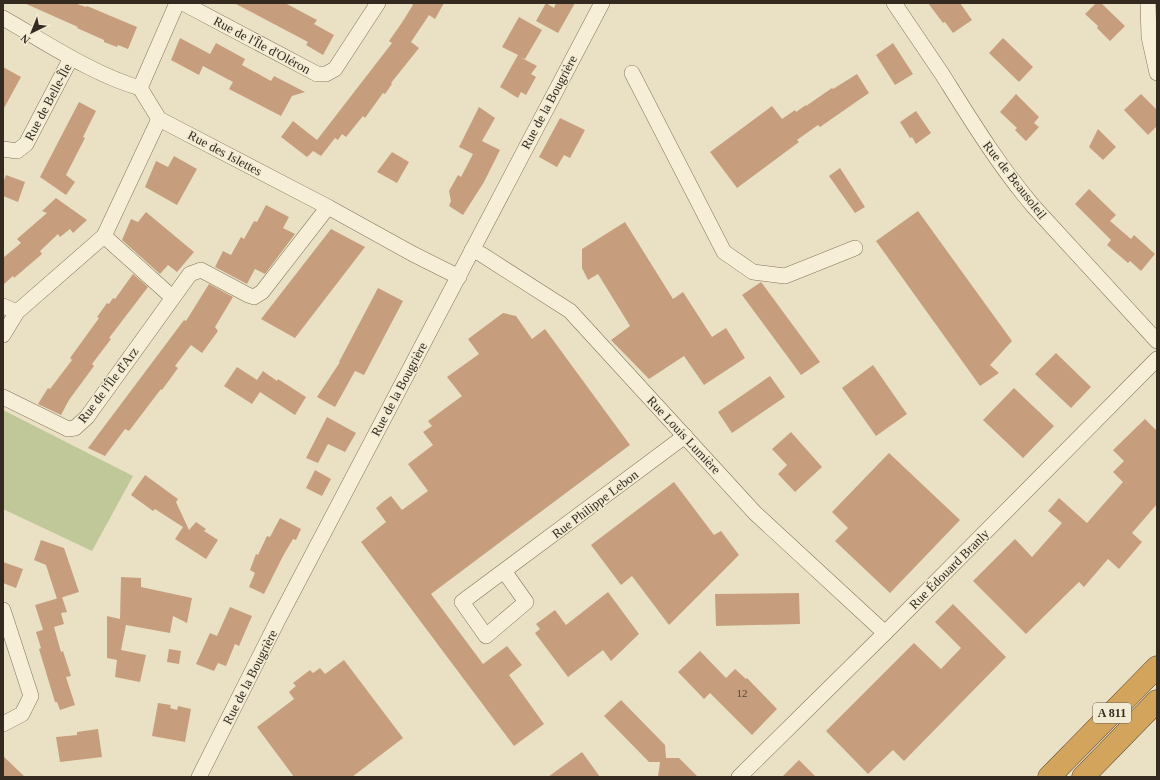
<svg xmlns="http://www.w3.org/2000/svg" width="1160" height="780" viewBox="0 0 1160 780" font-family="'Times New Roman',serif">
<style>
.green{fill:#c0c899}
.building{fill:#c69e7d}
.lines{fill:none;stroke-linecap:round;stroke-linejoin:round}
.street-casing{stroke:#83735c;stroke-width:16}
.highway-casing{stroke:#514130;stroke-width:23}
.street{stroke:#f6eed6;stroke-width:15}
.highway{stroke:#d3a45b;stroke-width:22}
.labels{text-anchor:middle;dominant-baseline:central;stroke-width:3;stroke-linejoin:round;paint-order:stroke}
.number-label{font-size:11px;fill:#594736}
.shield{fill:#f2ebd3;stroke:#6e6455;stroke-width:1}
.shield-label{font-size:12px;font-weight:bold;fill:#352a1f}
.street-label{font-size:13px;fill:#352a1f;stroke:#f2ebd3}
</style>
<rect width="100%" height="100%" fill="#eae1c4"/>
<path class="green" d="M3 410 133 476 92 551 3 509Z"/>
<g class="building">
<path d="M24 3H74L86 7 87 6 137 27 128 49 118 45 117 47 104 42V40L77 28 78 27Z"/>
<path d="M234 3H285L317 20 314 24 334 35 323 55 306 45 308 42Z"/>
<path d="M411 3H444L435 19 429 15 411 42 419 48 391 83 392 84 385 94 383 93 365 118 363 116 346 137 342 134 338 140 335 138 321 156 313 151 307 157 281 137 293 121 317 140 392 43 389 41 401 24 413 5Z"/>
<path d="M546 3 554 8 556 3H575L558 33 536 21Z"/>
<path d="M928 3H960L972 20 953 33 945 22 943 23Z"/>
<path d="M1096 3H1101L1125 26 1110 41 1097 28 1098 26 1085 14Z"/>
<path d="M519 17 542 30 525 59 520 57 537 66 531 74 536 77 526 95 521 92 518 98 500 87 518 55 502 47Z"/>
<path d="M180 38 210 54 216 43 245 59 242 65 271 81 274 76 305 92 292 96 281 116 229 89 233 82 203 66 199 75 171 60Z"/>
<path d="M1003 38 1033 67 1019 82 989 53Z"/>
<path d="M893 43 913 74 895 85 876 55Z"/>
<path d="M3 67 21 77 3 110Z"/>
<path d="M857 74 869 93 820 127 818 125 797 140 799 142 737 188 710 152 772 106 782 119 795 110 796 112 806 105V106L832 88 833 89Z"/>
<path d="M1016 94 1039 117 1034 123 1039 127 1026 141 1015 130 1017 128 1000 112Z"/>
<path d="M1141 94 1157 110V126L1148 135 1124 110Z"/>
<path d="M79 102 96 111 83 137 85 138 66 175 75 182 66 195 40 177Z"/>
<path d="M479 107 495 118 482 141 500 150 484 182 463 215 449 206 451 201 449 191 458 175 461 177 473 154 459 147Z"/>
<path d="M916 111 931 133 916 144 912 137 910 138 900 122Z"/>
<path d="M560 118 585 130 570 158 564 155 557 167 539 157Z"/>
<path d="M1098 129 1116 147 1103 160 1089 147Z"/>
<path d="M392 152 409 162 397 183 377 172Z"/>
<path d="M174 156 197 169 177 205 145 187 156 161 168 167Z"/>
<path d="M840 168 865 207 855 213 829 176Z"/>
<path d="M6 175 25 182 18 202 3 196V183Z"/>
<path d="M1089 189 1116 215 1110 221 1131 239 1134 235 1155 254 1141 271 1130 261 1128 263 1107 245 1111 240 1075 204Z"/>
<path d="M56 198 87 220 73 233 70 229 60 237 58 234 40 251 42 254 14 278 13 276 3 285V258L21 243 17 239 47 213 42 211Z"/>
<path d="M266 205 289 217 283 228 295 234 265 274 255 269 247 284 215 267 223 251 231 255 241 237 244 239 254 221 257 222Z"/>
<path d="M918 211 1012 341 990 365 999 373 980 386 876 241Z"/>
<path d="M146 212 194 252 177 272 168 265 160 274 122 240 131 219 138 222Z"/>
<path d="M625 222 673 299 683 292 712 337 726 328 745 358 704 385 684 356 649 379 611 340 630 326 598 274 588 280 582 268V249Z"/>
<path d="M331 229 365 247 295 338 261 319Z"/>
<path d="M133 274 148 287 109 338 111 339 92 364 94 366 69 400 61 415 38 404 48 388 50 389 72 360 70 358 99 318 97 317 107 303 109 304 113 298 115 299Z"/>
<path d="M761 282 820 362 801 375 742 295Z"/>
<path d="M209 284 233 297 215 327 218 331 202 353 191 345 175 366 178 368 162 390 161 389 129 431 125 429 105 456 88 448 184 320 186 321Z"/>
<path d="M378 288 403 301 364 375 355 371 335 407 317 397 340 362H339Z"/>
<path d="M503 313 516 316 532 339 545 329 630 445 431 594 483 664 507 646 522 665 509 675 544 724 514 746 361 542 386 522 376 508 384 501 391 496 402 510 428 491 408 464 433 445 423 432 432 426 428 421 462 396 447 377 479 354 468 339Z"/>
<path d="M1056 353 1091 387 1071 408 1035 374Z"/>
<path d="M873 365 907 414 876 436 842 388Z"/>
<path d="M237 367 257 380 263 371 277 381 278 379 306 397 295 415 260 392 252 404 224 386Z"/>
<path d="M770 376 785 397 732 433 718 412Z"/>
<path d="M1014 388 1054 426 1023 458 983 420Z"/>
<path d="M327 417 356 433 345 452 328 444 318 463 306 458Z"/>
<path d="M1145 419 1157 431V504L1132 533 1142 542 1119 569 1108 559 1084 587 1079 582 1026 634 973 581 1015 539 1032 557 1062 523 1048 511 1059 498 1087 523 1123 482 1113 472 1124 461 1113 450Z"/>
<path d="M791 432 822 467 795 492 778 474 787 465 772 449Z"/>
<path d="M889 453 960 520 890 593 835 541 848 528 832 512Z"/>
<path d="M315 470 331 479 322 496 306 488Z"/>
<path d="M145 475 178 499 176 502 189 530 196 522 206 529 204 531 218 540 206 559 175 539 183 527 155 509 153 511 131 495Z"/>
<path d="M674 482 714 535 721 531 739 555 669 625 632 576 621 585 591 545Z"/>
<path d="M280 518 301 529 296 540 293 539 283 556 264 594 249 587 255 573 250 570 256 554 258 555 267 536 270 537Z"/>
<path d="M41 540 64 548 79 592 57 599 46 565 34 560Z"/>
<path d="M3 562 23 569 16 588 3 583Z"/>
<path d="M121 577 141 578V587L192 598 187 623 173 616 170 633 126 625 121 650 146 655 140 682 115 677 117 660 107 658V616L120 619Z"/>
<path d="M608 592 639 634 611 661 603 650 568 677 535 633 540 629 536 624 555 610 566 625Z"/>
<path d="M799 593 800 624 716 626 715 594Z"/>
<path d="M62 597 67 612 61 613 64 624 54 627 61 652 63 651 71 676 66 677 75 705 60 710 57 702H55L39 649 41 648 36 632 52 627 43 630 35 605Z"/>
<path d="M953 604 1006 657 904 761 893 750 868 774 826 731 914 643 941 669 961 648 935 622Z"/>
<path d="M230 607 252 616 239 646 235 644 226 666 218 663 214 671 196 664 210 633 217 636Z"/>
<path d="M169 649 181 651 179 664 167 662Z"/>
<path d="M700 651 726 678 735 669 746 679 747 678 777 709 752 735 710 693 704 699 678 672Z"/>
<path d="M344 660 403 738 352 777H294L257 727 294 699 289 692 296 686 293 683 310 670 313 673 320 668 325 674Z"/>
<path d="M621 700 665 745 666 758H679L698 777H658L660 762H649L604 716Z"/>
<path d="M158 703 171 705 170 708 177 710 178 706 191 709 185 742 152 736Z"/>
<path d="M98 729 102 757 60 762 56 737 77 735V732Z"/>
<path d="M582 752 600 777H548Z"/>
<path d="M3 756 25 777H3Z"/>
<path d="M799 760 816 777H782Z"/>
</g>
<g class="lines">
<defs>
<g id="street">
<path d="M183 3 317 74H326L335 69 378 3"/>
<path d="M894 3C910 27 926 50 942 74 971 120 999 166 1034 207L1157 341"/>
<path d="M1148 3 1149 37 1157 73"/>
<path d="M3 18C45 42 94 75 140 88L159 119 328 207 413 254 459 277"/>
<path d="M632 73 724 252 753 272 785 276 855 248"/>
<path d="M140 88 177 3"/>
<path d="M3 149 17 151 26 144 71 58"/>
<path d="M104 236 172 297"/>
<path d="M472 250 481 254 570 311 755 513 885 633"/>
<path d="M3 306 17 312"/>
<path d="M3 335 17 312 104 236 159 119"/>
<path d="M3 397 68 429 75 428 87 417 190 274 201 270 248 295 254 297 262 292 328 207"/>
<path d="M504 571 526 602 486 636 462 602 685 436"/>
<path d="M3 610 31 696 22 714 3 724"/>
<path d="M199 777 278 620 602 3"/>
<path d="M739 777 885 633 1157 359"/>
</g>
<g id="highway">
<path d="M1049 777 1157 667"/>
<path d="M1083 777 1157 701"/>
</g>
</defs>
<use href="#street" class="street-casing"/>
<use href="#highway" class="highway-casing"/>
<use href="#street" class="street"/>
<use href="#highway" class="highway"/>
</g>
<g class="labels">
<g class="number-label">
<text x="742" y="693">12</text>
</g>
<rect class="shield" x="1093" y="703" width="38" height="20" rx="3"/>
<g class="shield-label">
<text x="1112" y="713">A 811</text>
</g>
<g class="street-label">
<text transform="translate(262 45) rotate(28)">Rue de l'Île d'Oléron</text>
<text transform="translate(48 102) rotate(-62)">Rue de Belle-Île</text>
<text transform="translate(549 102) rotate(-62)">Rue de la Bougrière</text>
<text transform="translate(225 153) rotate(28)">Rue des Islettes</text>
<text transform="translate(1015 180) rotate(52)">Rue de Beausoleil</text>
<text transform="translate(108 385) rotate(-53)">Rue de l'Île d'Arz</text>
<text transform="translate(399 389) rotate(-62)">Rue de la Bougrière</text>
<text transform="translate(684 435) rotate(47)">Rue Louis Lumière</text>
<text transform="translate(595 504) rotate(-37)">Rue Philippe Lebon</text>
<text transform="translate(949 569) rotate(-45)">Rue Édouard Branly</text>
<text transform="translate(250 677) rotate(-63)">Rue de la Bougrière</text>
</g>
</g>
<rect width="1160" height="780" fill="none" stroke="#352a1f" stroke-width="8"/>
<g transform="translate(32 32) rotate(223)" stroke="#f2ebd3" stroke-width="3" paint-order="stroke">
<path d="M0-3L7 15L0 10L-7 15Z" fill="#352a1f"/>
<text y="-6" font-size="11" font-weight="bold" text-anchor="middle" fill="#352a1f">N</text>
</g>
</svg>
